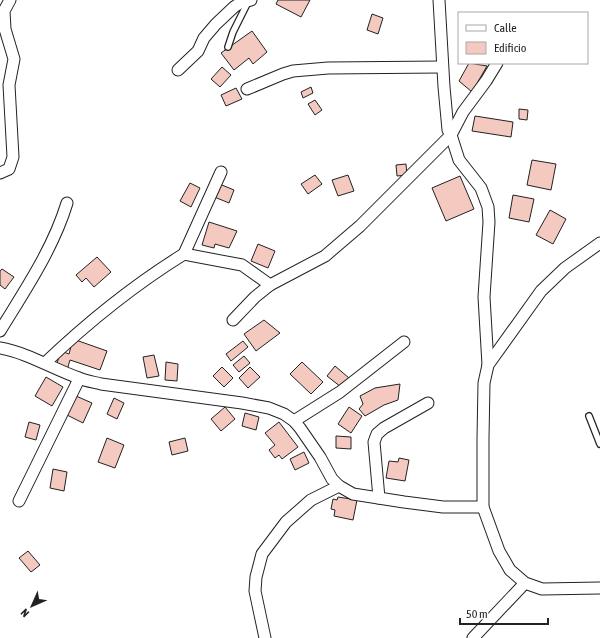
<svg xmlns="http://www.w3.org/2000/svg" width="600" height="638" viewBox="0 0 600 638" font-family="'Asap Condensed',sans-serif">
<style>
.building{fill:#f3c9c0;stroke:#222}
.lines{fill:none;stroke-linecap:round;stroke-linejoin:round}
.service-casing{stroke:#222;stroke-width:8}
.minor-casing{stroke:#222;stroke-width:13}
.service{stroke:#fff;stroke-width:5.5}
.minor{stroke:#fff;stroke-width:11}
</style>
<rect width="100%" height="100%" fill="#fff"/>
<g class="building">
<path d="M278 0H310L301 17 276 4Z"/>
<path d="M372 14 383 18 378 34 367 30Z"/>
<path d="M252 31 267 52 253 64 249 58 234 70 221 53Z"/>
<path d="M469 63 487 66 472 92 459 81Z"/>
<path d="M222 67 231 75 220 87 211 79Z"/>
<path d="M311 87 313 93 303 98 301 92Z"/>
<path d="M236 88 242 99 226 106 221 95Z"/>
<path d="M315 100 322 110 315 115 308 104Z"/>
<path d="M519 109 528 110 527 120 519 119Z"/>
<path d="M475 116 513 122 511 137 472 131Z"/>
<path d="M532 160 556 164 551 190 527 185Z"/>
<path d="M406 164 407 175 397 176 396 165Z"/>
<path d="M315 175 322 184 308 194 301 184Z"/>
<path d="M348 175 354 191 338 196 332 180Z"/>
<path d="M460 176 474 209 446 221 432 188Z"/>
<path d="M190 183 200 188 191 207 180 201Z"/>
<path d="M217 183 234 190 229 203 212 196Z"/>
<path d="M513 195 534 199 529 222 509 218Z"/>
<path d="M550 210 566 219 553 244 536 235Z"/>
<path d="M209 222 237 231 229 248 215 244 214 248 202 245Z"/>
<path d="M258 244 275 251 268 268 251 261Z"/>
<path d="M97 257 111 272 94 287 86 278 82 282 76 275Z"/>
<path d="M2 269 14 277 5 289 0 285V271Z"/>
<path d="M264 320 280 333 256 351 244 334Z"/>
<path d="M73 339 107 351 100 370 70 360 67 370 56 366 61 351 69 354Z"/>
<path d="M243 341 248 347 231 361 226 354Z"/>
<path d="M154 355 159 376 147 378 143 357Z"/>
<path d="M244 356 250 363 239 372 233 365Z"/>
<path d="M166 362 178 364 177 381 165 380Z"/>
<path d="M302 362 323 382 311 394 290 374Z"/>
<path d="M335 366 349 378 341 387 327 376Z"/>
<path d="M222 367 233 378 224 387 213 376Z"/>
<path d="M250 367 260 377 248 388 239 378Z"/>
<path d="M46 377 63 387 52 406 35 396Z"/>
<path d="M400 384 398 400 384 405 365 416 359 409 363 404 360 396 375 388Z"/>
<path d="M76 396 92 403 83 423 67 415Z"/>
<path d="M114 398 124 403 117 419 107 414Z"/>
<path d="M225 407 235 419 221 431 211 419Z"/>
<path d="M349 407 362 416 351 433 338 424Z"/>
<path d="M245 413 259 417 256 430 242 426Z"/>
<path d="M29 422 40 425 36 440 25 437Z"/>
<path d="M279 422 298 447 282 459 279 455 275 458 269 450 275 445 265 433Z"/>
<path d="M336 436 351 437V449L336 448Z"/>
<path d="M107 438 124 445 115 468 98 462Z"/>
<path d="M185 438 188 451 172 455 169 442Z"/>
<path d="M304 452 309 463 295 470 290 459Z"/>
<path d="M399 458 409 460 405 481 386 478 389 461 398 462Z"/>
<path d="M53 469 67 472 64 491 50 488Z"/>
<path d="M338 497 357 500 353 520 334 516 335 510 331 509 333 499 337 500Z"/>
<path d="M28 551 40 565 31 572 19 558Z"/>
</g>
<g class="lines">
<defs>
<g id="service">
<path d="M228 47 233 32 248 2"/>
<path d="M589 416 600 444"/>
</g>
<g id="minor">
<path d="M439 0 444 87 448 130 451 135 459 160 481 188 488 207 489 222 484 297 488 365"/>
<path d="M178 70 198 51 204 38 216 24 234 7 240 3 251 0"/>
<path d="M247 89 283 74 293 71 328 68 442 67"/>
<path d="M0 173 9 169 13 157 9 85 14 59 5 29 4 11 10 0"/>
<path d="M600 243 565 268 541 291 488 365 484 383 483 438V507L499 551 510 570 525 583 542 589 600 588"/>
<path d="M184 254 221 172"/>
<path d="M233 320 255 297 270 285 325 256 360 226 451 135 463 112 486 81 497 63"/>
<path d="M0 331C25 290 53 249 67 203"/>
<path d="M0 348C28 353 53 369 79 378 86 381 93 382 101 384L242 403 269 408 284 414 294 421 300 428 320 457 332 479 339 486 353 494 404 502 443 507H483"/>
<path d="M45 363C87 323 134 285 184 254L242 265 270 285"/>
<path d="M294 421 340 392 404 342"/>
<path d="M379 498 374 442 377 434 384 428 428 403"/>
<path d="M19 501 79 379"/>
<path d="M265 638 255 591 256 577 262 554 286 522 311 500 339 486"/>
<path d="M473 638 525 583"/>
</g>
</defs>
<use href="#service" class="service-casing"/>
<use href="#minor" class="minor-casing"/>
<use href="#service" class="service"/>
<use href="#minor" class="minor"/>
</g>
<rect x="458" y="12" width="130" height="52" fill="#ffffff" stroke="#a7a7a7"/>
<rect x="466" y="25" width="20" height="6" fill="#ffffff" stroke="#a7a7a7"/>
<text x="494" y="32" font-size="12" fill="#222222">Calle</text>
<rect x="466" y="42" width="20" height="12" fill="#f3c9c0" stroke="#a7a7a7"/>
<text x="494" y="52" font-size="12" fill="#222222">Edificio</text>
<g transform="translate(32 606) rotate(225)" stroke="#ffffff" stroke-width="3" paint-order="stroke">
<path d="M0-3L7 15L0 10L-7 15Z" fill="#222222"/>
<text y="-6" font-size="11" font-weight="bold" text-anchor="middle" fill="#222222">N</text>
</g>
<path d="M460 618v6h88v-6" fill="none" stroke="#222222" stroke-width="2"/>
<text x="466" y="618" font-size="12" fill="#222222" stroke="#ffffff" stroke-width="3" paint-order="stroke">50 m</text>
</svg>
